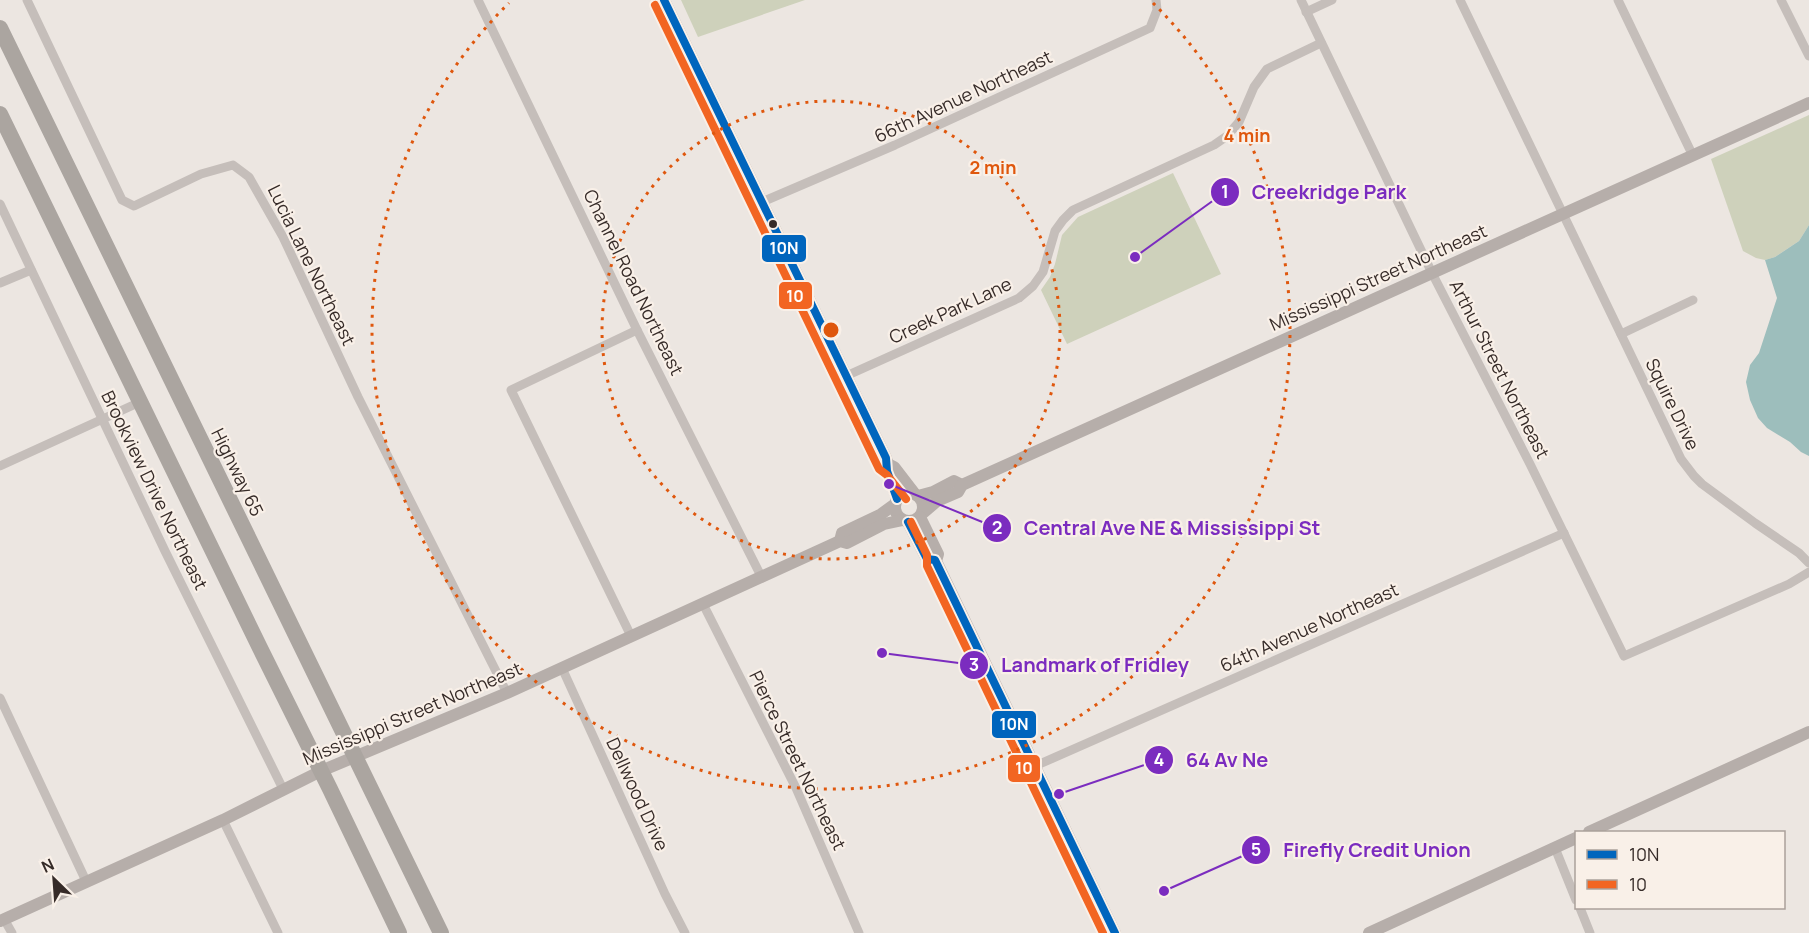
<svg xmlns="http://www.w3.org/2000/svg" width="1809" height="933" viewBox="0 0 1809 933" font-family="Manrope,sans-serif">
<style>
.green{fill:#ced1bb}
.water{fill:#9dbebc}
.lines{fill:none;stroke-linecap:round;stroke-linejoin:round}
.street{stroke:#c5beba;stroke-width:9}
.secondary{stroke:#b6aeaa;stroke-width:12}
.highway{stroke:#aba5a0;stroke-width:16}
.bus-1-casing{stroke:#f9f0e8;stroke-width:12}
.bus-2-casing{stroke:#f9f0e8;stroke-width:12}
.bus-1{stroke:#0065bd;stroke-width:8}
.bus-2{stroke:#f26522;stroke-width:8}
.ring{fill:none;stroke:#df570d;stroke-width:3;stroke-dasharray:3 6}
.bus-dot{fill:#362b28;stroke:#f9f0e8;stroke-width:2}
.labels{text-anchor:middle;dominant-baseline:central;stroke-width:4.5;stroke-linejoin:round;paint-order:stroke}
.street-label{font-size:18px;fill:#362b28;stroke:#f9f0e8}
.centre{fill:#df570d;stroke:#f9f0e8;stroke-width:3}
.ring-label{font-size:18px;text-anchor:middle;font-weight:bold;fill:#df570d;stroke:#f9f0e8;stroke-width:4.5;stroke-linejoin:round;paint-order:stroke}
.leader{fill:none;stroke:#7b2cbf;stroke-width:2}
.callout-dot{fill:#7b2cbf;stroke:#f9f0e8;stroke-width:2}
.mark-label{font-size:18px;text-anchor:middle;font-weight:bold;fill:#fff}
.callout-label{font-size:20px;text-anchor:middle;font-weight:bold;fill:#7b2cbf;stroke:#f9f0e8;stroke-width:4.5;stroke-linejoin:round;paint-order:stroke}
.line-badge{stroke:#f9f0e8;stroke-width:2}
.badge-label{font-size:16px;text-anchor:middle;font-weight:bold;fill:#fff}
</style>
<rect width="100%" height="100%" fill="#ece6e1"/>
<g class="green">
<path d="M681 0H805L698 37Z"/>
<path d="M1809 115V225L1799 241 1775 257 1765 260 1756 258 1743 251 1711 159Z"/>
<path d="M1173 173 1221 274 1067 344 1041 290 1050 277 1055 264 1062 235 1078 217Z"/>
</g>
<path class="water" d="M1809 225V456L1801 452 1790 442 1767 428 1758 418 1750 400 1746 382 1750 365 1759 353 1777 298 1765 260 1775 257 1799 241Z"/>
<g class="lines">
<g class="street">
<path d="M27 0 122 200 134 206 201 174 233 165 249 177 283 237 358 397 507 693"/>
<path d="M478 0 637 330 762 578"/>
<path d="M1301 0 1432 273 1530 464 1624 656 1789 584 1809 572"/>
<path d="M1460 0 1681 459 1694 476 1702 484 1755 523 1799 553 1809 563"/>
<path d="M1618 0 1693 156"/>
<path d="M1781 0 1809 56"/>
<path d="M1306 12 1332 0"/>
<path d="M762 202 895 145 1150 28 1157 10 1156 0"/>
<path d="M0 204 165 551 283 789"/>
<path d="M0 283 31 270"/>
<path d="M1621 334 1693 300"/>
<path d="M846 376 1019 298 1033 286 1043 272 1055 231 1063 220 1073 210 1214 145 1227 136 1239 122 1254 87 1267 69 1321 43"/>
<path d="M0 466 140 402"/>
<path d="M703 604 796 788 859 933"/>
<path d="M631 636 511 390 637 330"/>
<path d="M562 668 665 894 685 933"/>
<path d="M0 698 86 881"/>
<path d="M1035 766 1564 533"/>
<path d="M223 820 278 933"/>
<path d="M1555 848 1576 900"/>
<path d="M1580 908 1590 933"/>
<path d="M4 919 12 933"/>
</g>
<g class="secondary">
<path d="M664 0 886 458C888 464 886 468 888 473 891 482 895 490 897 499"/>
<path d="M888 464 894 467 914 493"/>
<circle cx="909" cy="507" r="14"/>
<path d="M918 496 933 492 954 481 962 485"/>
<path d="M923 513 937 501 958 492 962 485 1809 103"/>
<path d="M920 517 938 554 936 561 1115 933"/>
<path d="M908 522 927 559 935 560"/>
<path d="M840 541 842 533 880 515 895 504"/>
<path d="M1589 832 1809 732"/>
<path d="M0 921 223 820 321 771 507 693 840 541 847 543 884 524 903 520"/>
<path d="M1369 933 1576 838"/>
</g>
<g class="highway">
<path d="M0 28 441 933"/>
<path d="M0 114 260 648 330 789 399 933"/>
</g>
<defs>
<g id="bus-1">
<path d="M664 0 886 458 887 471 897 499"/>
<path d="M908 522 927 559 935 560 1115 933"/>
</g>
<g id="bus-2">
<path d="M655 5 879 469 887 475 906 499"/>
<path d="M911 522 927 555V566L1103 933"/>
</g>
</defs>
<use href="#bus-1" class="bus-1-casing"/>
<use href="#bus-2" class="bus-2-casing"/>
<use href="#bus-1" class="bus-1"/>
<use href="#bus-2" class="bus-2"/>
</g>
<g class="ring">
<circle cx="831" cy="330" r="229"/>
<path d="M1153 3A459 459 0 1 1 509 3"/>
</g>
<circle class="bus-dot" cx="773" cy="224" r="5"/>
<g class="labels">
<g class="street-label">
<text transform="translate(963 96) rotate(-25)">66th Avenue Northeast</text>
<text transform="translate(312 265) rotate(64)">Lucia Lane Northeast</text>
<text transform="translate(1378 277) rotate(-24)">Mississippi Street Northeast</text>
<text transform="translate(634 282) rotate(64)">Channel Road Northeast</text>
<text transform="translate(950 310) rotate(-25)">Creek Park Lane</text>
<text transform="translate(1500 369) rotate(63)">Arthur Street Northeast</text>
<text transform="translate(1673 404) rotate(64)">Squire Drive</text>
<text transform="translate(238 472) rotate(64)">Highway 65</text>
<text transform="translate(155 490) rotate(64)">Brookview Drive Northeast</text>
<text transform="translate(1309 627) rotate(-24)">64th Avenue Northeast</text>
<text transform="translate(412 713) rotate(-23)">Mississippi Street Northeast</text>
<text transform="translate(798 760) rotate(64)">Pierce Street Northeast</text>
<text transform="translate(638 794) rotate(65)">Dellwood Drive</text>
</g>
</g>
<circle cx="831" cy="330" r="9" class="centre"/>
<g class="ring-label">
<text x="1247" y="142">4 min</text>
<text x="993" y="174">2 min</text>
</g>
<path class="leader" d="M1135 257L1225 192M889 484L997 528M882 653L974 665M1059 794L1159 760M1164 891L1256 850"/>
<g class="callout-dot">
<circle cx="1135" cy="257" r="6"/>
<circle cx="889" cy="484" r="6"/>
<circle cx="882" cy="653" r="6"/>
<circle cx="1059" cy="794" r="6"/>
<circle cx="1164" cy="891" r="6"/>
<circle cx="1225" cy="192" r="15"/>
<circle cx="997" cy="528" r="15"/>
<circle cx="974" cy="665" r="15"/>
<circle cx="1159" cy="760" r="15"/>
<circle cx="1256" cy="850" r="15"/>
</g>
<g class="mark-label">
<text x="1225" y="198">1</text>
<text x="997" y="534">2</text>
<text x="974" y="671">3</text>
<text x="1159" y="766">4</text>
<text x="1256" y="856">5</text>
</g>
<g class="callout-label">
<text x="1329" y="199">Creekridge Park</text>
<text x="1172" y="535">Central Ave NE &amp; Mississippi St</text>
<text x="1095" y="672">Landmark of Fridley</text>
<text x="1227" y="767">64 Av Ne</text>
<text x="1377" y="857">Firefly Credit Union</text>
</g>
<g class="line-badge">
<rect x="761" y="234" width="46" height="29" rx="6" fill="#0065bd"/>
<rect x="778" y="281" width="35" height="29" rx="6" fill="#f26522"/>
<rect x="991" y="710" width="46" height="29" rx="6" fill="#0065bd"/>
<rect x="1007" y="754" width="34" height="29" rx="6" fill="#f26522"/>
</g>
<g class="badge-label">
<text x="784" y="254">10N</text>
<text x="795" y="302">10</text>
<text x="1014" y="730">10N</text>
<text x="1024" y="774">10</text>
</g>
<rect x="1575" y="831" width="210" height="78" fill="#f9f0e8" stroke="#aba19b" stroke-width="1.5"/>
<rect x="1587" y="850" width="30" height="9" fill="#0065bd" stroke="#aba19b" stroke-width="1.5"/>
<text x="1629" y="861" font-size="18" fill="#362b28">10N</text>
<rect x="1587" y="880" width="30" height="9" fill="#f26522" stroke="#aba19b" stroke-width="1.5"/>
<text x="1629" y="891" font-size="18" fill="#362b28">10</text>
<g transform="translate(54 879) rotate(335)" stroke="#f9f0e8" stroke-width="4.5" paint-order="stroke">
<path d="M0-4.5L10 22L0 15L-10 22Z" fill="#362b28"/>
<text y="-9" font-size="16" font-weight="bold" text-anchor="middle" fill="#362b28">N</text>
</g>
</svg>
